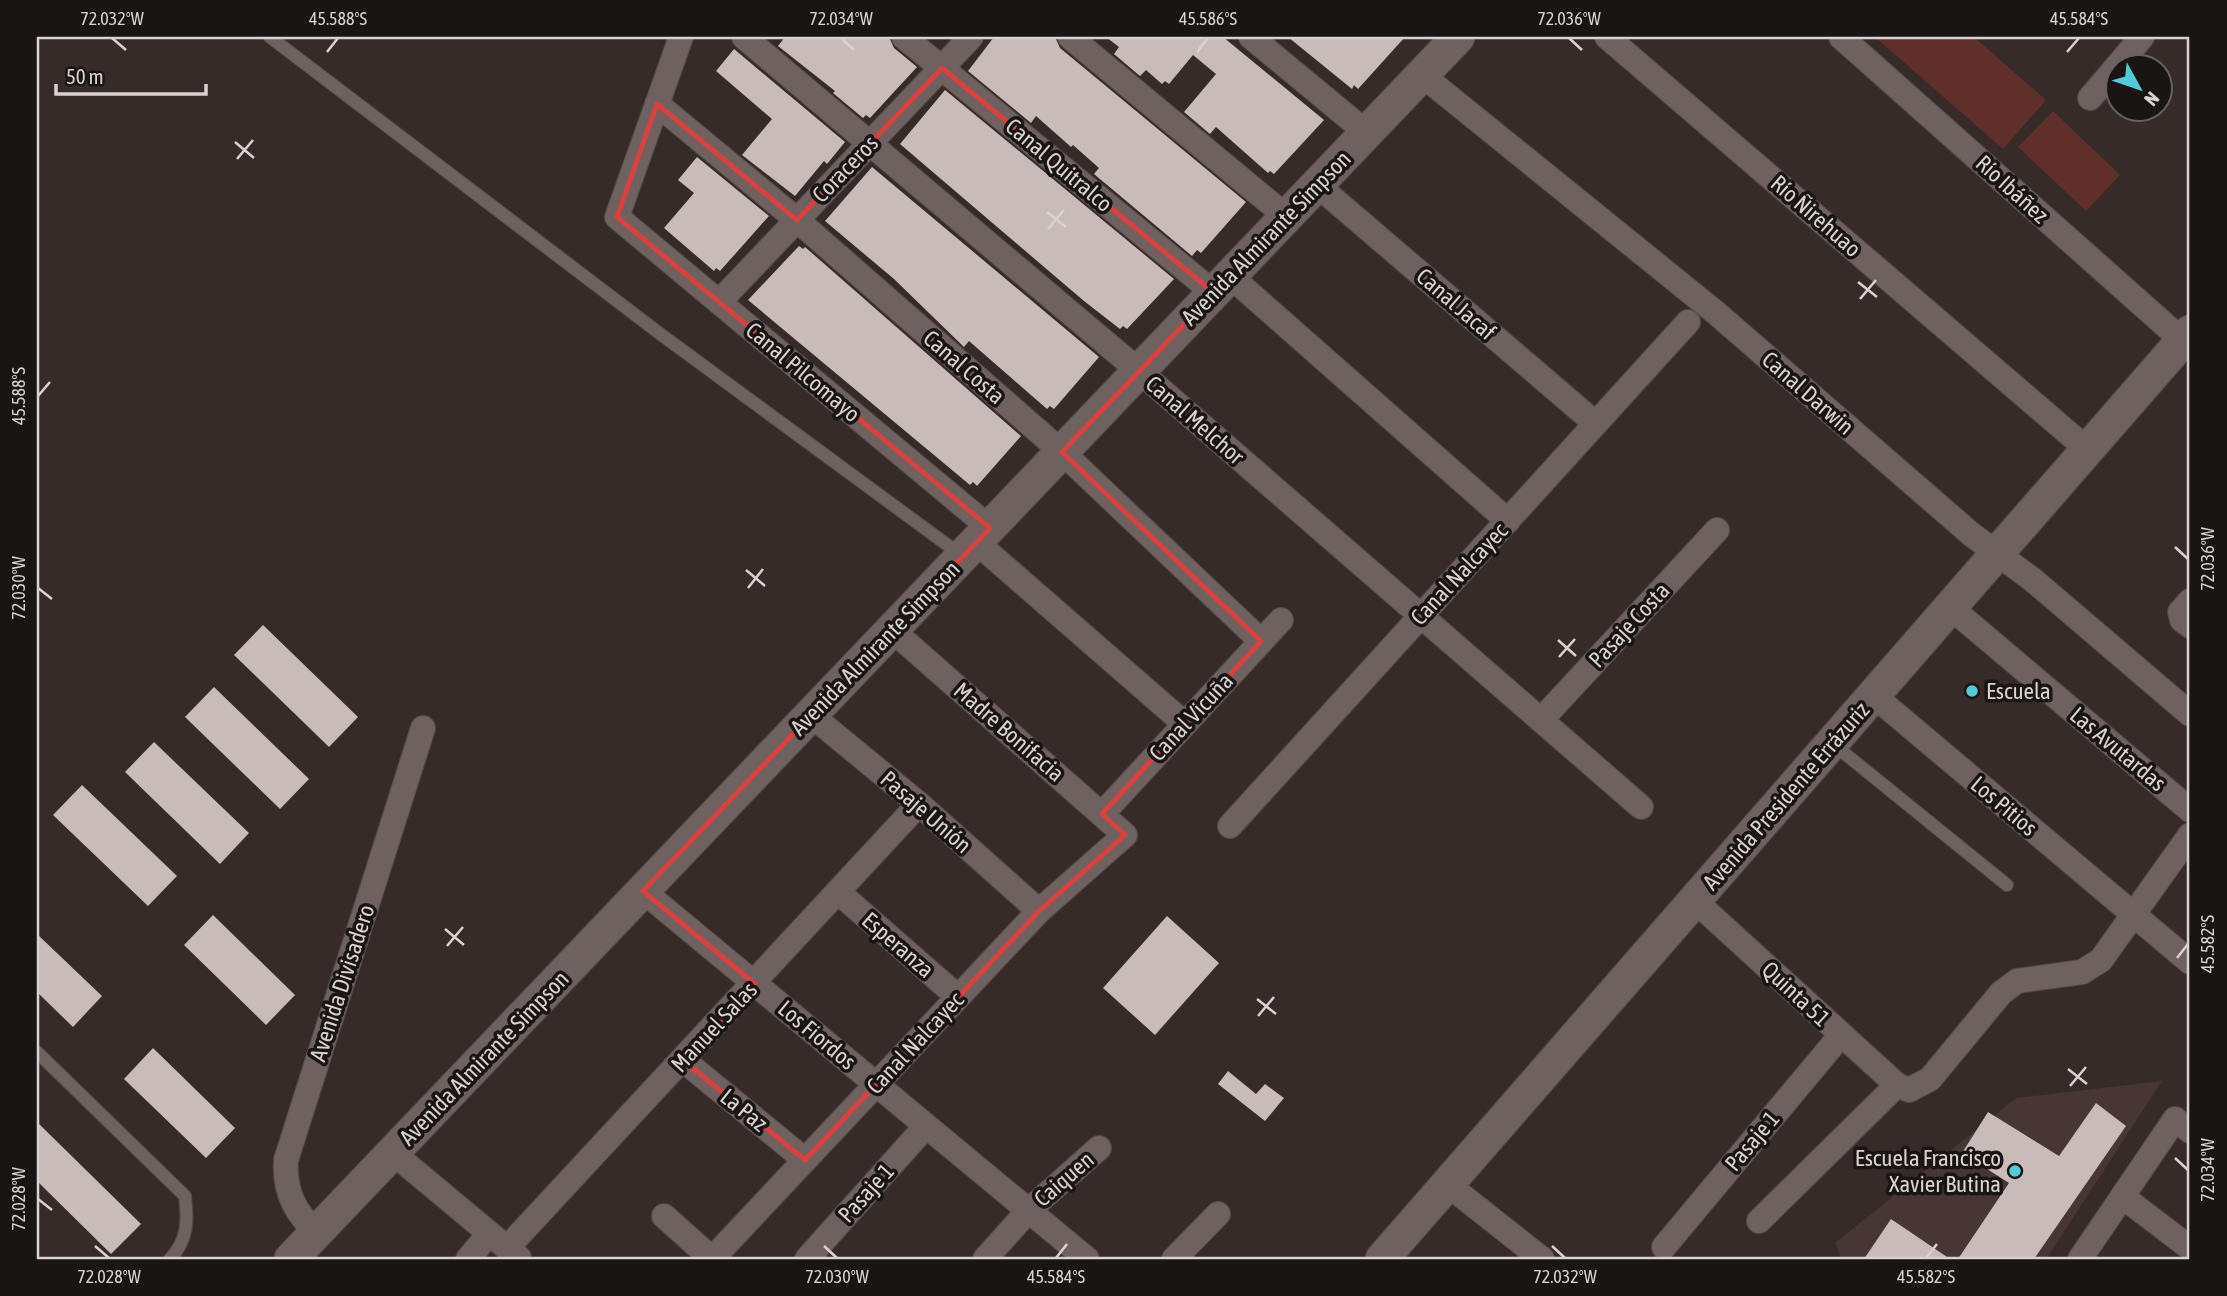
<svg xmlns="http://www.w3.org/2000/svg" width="2227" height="1296" viewBox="0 0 2227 1296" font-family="'Asap Condensed',sans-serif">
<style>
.built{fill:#473635}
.green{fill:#602e2b}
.building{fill:#c9bbb9}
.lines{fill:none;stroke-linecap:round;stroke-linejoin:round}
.lane-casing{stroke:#534948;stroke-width:14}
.street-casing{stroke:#534948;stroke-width:26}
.secondary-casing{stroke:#534948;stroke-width:35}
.lane{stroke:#6e615f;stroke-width:12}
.street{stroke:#6e615f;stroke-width:24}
.secondary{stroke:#6e615f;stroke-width:33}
.marked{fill:none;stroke:#d74241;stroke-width:5;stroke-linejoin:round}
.ticks{fill:none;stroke:#dad2d1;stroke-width:2.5}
.poi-dot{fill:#52cbd8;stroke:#1a1515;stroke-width:2.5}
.labels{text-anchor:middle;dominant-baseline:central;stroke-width:7;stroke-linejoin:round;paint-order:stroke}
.street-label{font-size:23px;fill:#dad2d1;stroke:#1a1515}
.poi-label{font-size:23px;fill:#dad2d1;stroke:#1a1515;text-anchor:start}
.neatline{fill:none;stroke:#dad2d1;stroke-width:2.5}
.ticks-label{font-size:18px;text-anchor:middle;fill:#dad2d1}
</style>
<rect width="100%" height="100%" fill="#372b2a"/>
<path class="built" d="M2162 1081 2046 1259H1842L1835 1243 2016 1098Z"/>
<g class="green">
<path d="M1875 37H1974L2046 100 2003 149Z"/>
<path d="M2053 111 2120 175 2086 211 2018 147Z"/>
</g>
<g class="building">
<path d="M785 37H889L894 48 917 67 870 118 866 115 863 118 833 93 835 91 778 46Z"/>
<path d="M994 37H1055L1060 48 1246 202 1201 253 1197 250 1192 256 1094 174 1099 168 1073 145 1071 147 1036 116 1031 123 968 71Z"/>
<path d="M1106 37H1223L1324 120 1274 174 1270 171 1268 173 1216 127 1210 134 1184 112 1216 74 1193 55 1169 84 1165 81 1162 84 1146 70 1140 76 1114 54 1119 47Z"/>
<path d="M1288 37H1405L1358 89 1354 85 1352 89Z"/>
<path d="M734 49 845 142 827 164 824 161 795 196 742 155 772 119 716 71Z"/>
<path d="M945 90 1174 279 1127 329 1123 326 1120 329 1084 301 900 144Z"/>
<path d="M697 157 769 216 720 271 716 268 714 271 664 228 694 193 678 180Z"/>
<path d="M872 167 1099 357 1054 409 1050 406 1047 409 969 341 964 347 894 279 825 221Z"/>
<path d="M799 246 803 249 805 247 1021 436 977 486 973 482 970 485 748 300Z"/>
<path d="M263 625 358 717 329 747 234 655Z"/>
<path d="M214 687 309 779 280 809 185 717Z"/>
<path d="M154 742 249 833 220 864 125 772Z"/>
<path d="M82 785 177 876 148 906 53 815Z"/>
<path d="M213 915 295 995 266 1025 184 945Z"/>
<path d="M1167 916 1219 963 1155 1035 1103 988Z"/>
<path d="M37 934 102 996 73 1027 37 992Z"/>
<path d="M153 1048 235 1128 206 1158 124 1079Z"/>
<path d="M1228 1071 1256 1094 1265 1084 1284 1098 1265 1121 1218 1084Z"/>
<path d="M2096 1103 2126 1126 2034 1259H1958L2009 1183 1962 1153 1988 1112 2059 1156Z"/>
<path d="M37 1122 141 1224 111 1254 37 1181Z"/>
<path d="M1891 1219 1950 1259H1864Z"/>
</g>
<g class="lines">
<defs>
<g id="lane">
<path d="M270 37 659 333 961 555"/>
<path d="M1833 744 2007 885"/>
<path d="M37 1052 185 1196C188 1221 188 1240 170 1259"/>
</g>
<g id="street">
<path d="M681 37 617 217 990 528"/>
<path d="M744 37 1139 371 1641 807"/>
<path d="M904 37 1214 293"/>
<path d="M1070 37 1287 217"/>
<path d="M1251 37 1367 133"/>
<path d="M1607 37 2088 450"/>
<path d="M1841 37 2183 341"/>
<path d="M1422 75 1715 312 1971 534 2033 580 2190 714"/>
<path d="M2090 98 2142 37"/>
<path d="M657 104 797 220 1062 452 1261 641"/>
<path d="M1317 185 1595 423"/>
<path d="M1230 276 1508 521"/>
<path d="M719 302 971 37"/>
<path d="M976 542 1185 724"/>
<path d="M2190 601 2180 612 2182 620 2190 626"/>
<path d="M1950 607 2190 810"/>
<path d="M1873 695 2190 962"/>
<path d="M811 715 919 804 1039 911"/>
<path d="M1541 720 1717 530"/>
<path d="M1102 814 1281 620"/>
<path d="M1230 826 1688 322"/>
<path d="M643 891 1087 1259"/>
<path d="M838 892 958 997"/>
<path d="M1695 901 1897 1085"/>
<path d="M683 1060 805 1160"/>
<path d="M393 1153 519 1258"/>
<path d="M1447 1184 1542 1259"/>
<path d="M2123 1197 2190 1248"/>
<path d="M664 1216 712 1259"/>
<path d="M1759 1221 1897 1085 1909 1090 1930 1079 2001 993 2017 981 2082 972 2101 960 2190 835"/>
<path d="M317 1232C294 1213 284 1190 286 1160L423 728"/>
<path d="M1664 1247 1841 1035"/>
<path d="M507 1248 919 804"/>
<path d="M468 1259 489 1234"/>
<path d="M712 1259 1039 911 1125 835 892 630"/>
<path d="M807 1259 926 1126"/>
<path d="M985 1259 1028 1211 1099 1148"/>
<path d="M1174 1259 1218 1214"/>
<path d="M2080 1259 2175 1119 2190 1131"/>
</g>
<g id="secondary">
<path d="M291 1259 1458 37"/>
<path d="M1382 1259 2190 332"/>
</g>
</defs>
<use href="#lane" class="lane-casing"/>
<use href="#street" class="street-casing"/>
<use href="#secondary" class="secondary-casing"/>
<use href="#lane" class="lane"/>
<use href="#street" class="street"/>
<use href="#secondary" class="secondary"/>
</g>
<path class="marked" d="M942 68 1214 293 1062 452 1261 641 1102 814 1125 835 1039 911 805 1160 683 1060 755 984 643 891 990 528 617 217 657 104 797 220Z"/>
<path class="ticks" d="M112 38 126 50M841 38 854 50M1569 38 1582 50M327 52 338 38M1197 52 1208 38M2067 52 2079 38M235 142 254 158M237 159 253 140M1047 212 1066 227M1048 229 1064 210M1858 282 1877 297M1860 299 1876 280M38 396 50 382M2175 547 2188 559M746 570 765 586M38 588 52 599M748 588 763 569M1558 640 1576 656M1559 657 1575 639M445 929 464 945M447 946 463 927M2177 958 2188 944M1257 999 1276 1014M1258 1016 1274 997M2068 1069 2087 1084M2070 1086 2086 1067M2175 1158 2188 1170M38 1199 52 1210M95 1246 109 1258M824 1246 837 1258M1552 1246 1565 1258M1056 1258 1067 1244M1926 1258 1937 1244"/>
<g class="poi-dot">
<circle cx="1972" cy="691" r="7"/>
<circle cx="2015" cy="1171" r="7"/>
</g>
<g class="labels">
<g class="street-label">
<text transform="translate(1059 165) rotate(40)">Canal Quitralco</text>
<text transform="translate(845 169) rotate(-46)">Coraceros</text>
<text transform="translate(2012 189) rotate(42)">Río Ibáñez</text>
<text transform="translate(1816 216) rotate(41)">Río Ñirehuao</text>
<text transform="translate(1266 238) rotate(-46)">Avenida Almirante Simpson</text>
<text transform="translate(1456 304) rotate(41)">Canal Jacaf</text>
<text transform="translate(964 367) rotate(41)">Canal Costa</text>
<text transform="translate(803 372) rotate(40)">Canal Pilcomayo</text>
<text transform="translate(1808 393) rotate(41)">Canal Darwin</text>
<text transform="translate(1195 420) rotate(41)">Canal Melchor</text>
<text transform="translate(1459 574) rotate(-47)">Canal Nalcayec</text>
<text transform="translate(1629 625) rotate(-47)">Pasaje Costa</text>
<text transform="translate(875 648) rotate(-46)">Avenida Almirante Simpson</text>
<text transform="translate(1191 717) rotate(-47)">Canal Vicuña</text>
<text transform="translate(1009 732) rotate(41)">Madre Bonifacia</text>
<text transform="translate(2118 749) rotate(40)">Las Avutardas</text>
<text transform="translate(1786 796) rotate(-49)">Avenida Presidente Errázuriz</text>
<text transform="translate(2004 806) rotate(40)">Los Pitios</text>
<text transform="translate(926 812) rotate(41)">Pasaje Unión</text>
<text transform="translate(898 945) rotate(41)">Esperanza</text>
<text transform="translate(342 983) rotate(-72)">Avenida Divisadero</text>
<text transform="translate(1796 994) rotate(43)">Quinta 51</text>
<text transform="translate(714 1027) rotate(-47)">Manuel Salas</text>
<text transform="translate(817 1035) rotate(40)">Los Fiordos</text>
<text transform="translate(915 1043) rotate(-47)">Canal Nalcayec</text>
<text transform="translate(484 1058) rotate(-46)">Avenida Almirante Simpson</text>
<text transform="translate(744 1110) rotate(39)">La Paz</text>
<text transform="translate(1752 1141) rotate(-50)">Pasaje 1</text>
<text transform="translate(1064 1179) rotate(-41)">Caiquen</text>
<text transform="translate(866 1193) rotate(-48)">Pasaje 1</text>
</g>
<g class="poi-label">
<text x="1986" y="691">Escuela</text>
<text x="2001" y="1158" text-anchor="end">Escuela Francisco<tspan x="2001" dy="26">Xavier Butina</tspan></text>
</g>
</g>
<rect width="2227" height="1296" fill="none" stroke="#1a1515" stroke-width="77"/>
<g transform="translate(2139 88) rotate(130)"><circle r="33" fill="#1a1515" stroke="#676160" stroke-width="2"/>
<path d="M0-5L12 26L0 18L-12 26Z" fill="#52cbd8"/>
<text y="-10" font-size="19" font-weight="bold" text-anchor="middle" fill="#dad2d1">N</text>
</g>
<path d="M56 84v10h150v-10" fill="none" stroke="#dad2d1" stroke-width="3.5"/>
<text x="66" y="84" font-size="21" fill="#dad2d1" stroke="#1a1515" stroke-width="5" paint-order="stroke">50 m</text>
<rect x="38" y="38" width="2150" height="1220" class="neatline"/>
<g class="ticks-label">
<text x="112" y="25">72.032°W</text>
<text x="338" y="25">45.588°S</text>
<text x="841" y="25">72.034°W</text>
<text x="1208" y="25">45.586°S</text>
<text x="1569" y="25">72.036°W</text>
<text x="2079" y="25">45.584°S</text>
<text transform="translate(19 396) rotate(-90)" y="6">45.588°S</text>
<text transform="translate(2208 559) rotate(-90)" y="6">72.036°W</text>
<text transform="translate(19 588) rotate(-90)" y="6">72.030°W</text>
<text transform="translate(2208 944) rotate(-90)" y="6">45.582°S</text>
<text transform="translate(2208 1170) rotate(-90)" y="6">72.034°W</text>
<text transform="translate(19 1199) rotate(-90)" y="6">72.028°W</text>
<text x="109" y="1283">72.028°W</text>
<text x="837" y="1283">72.030°W</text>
<text x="1056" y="1283">45.584°S</text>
<text x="1565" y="1283">72.032°W</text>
<text x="1926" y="1283">45.582°S</text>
</g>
</svg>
